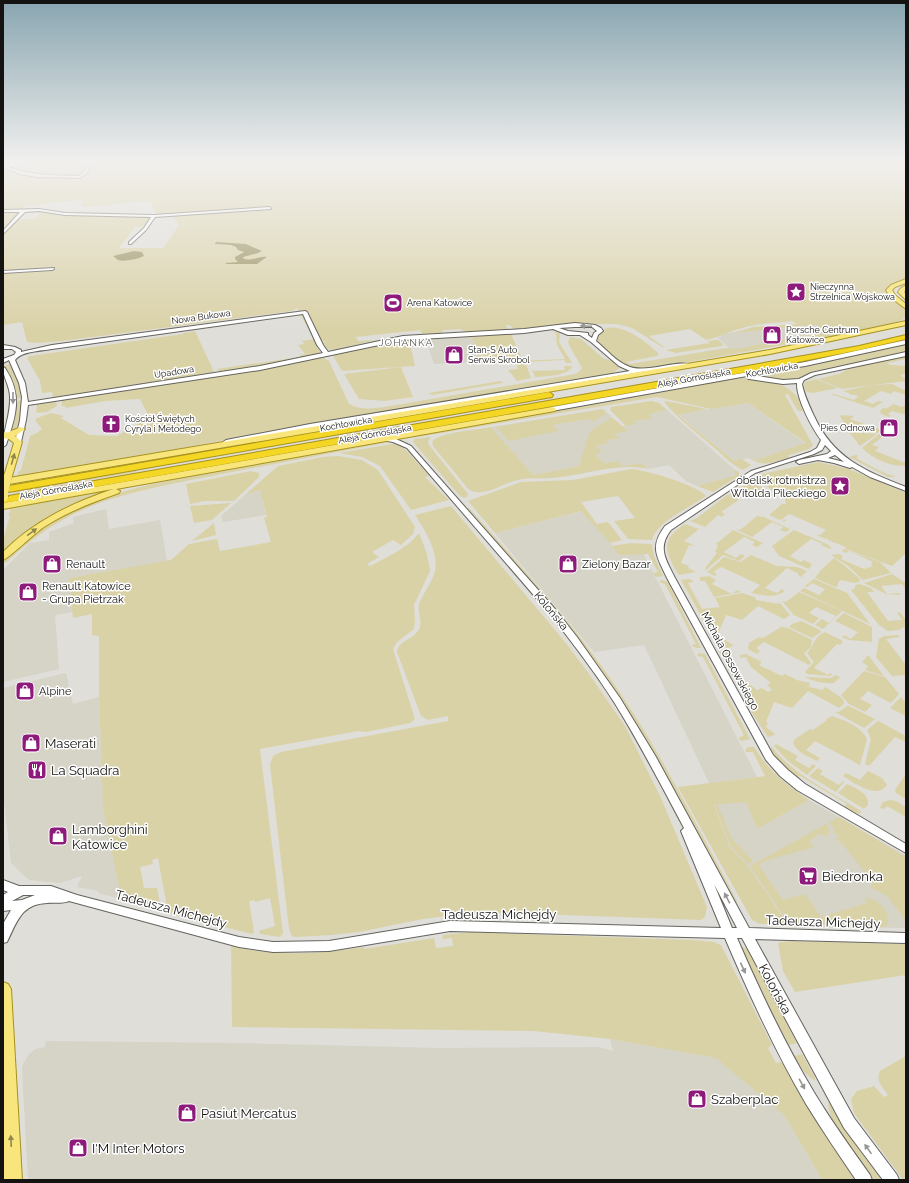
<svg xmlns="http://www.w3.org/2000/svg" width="909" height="1183" viewBox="0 0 909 1183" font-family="Raleway,sans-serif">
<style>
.built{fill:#d6d3c7}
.green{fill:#dad2a7;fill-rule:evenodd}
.water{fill:#998e5b}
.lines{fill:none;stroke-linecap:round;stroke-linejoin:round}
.minor-casing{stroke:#64635e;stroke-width:2}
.major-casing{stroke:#a6921e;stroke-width:2}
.highway-casing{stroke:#a6921e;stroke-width:2}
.minor{fill:#fff;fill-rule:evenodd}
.major{fill:#f8e67c;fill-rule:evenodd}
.highway{fill:#f4d624;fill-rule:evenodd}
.major-bridge-far1-casing{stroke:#a6921e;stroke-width:8;stroke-linecap:butt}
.major-bridge-casing{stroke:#a6921e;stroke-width:12;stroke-linecap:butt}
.major-bridge-far1{stroke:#f8e67c;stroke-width:8}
.major-bridge{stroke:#f8e67c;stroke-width:10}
.oneway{fill:#959594}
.oneway2{fill:#91874c}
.labels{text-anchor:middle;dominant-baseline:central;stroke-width:3;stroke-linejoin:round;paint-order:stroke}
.far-poi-label{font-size:9px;fill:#141312;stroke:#fff;text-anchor:start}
.far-street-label{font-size:9px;fill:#141312;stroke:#fff}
.far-neighbourhood-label{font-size:10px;letter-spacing:1px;fill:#585753;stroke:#fff}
.poi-label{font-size:11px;fill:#141312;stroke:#fff;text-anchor:start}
.street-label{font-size:11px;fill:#141312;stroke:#fff}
.near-poi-label{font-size:13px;fill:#141312;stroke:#fff;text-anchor:start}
.near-street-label{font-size:13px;fill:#141312;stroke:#fff}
</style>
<rect width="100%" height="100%" fill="#dfded9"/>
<g class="built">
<path d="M820 325 830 333 732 351 718 338 726 333Z"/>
<path d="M472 337 480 362 434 364 429 349 432 348 428 339Z"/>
<path d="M748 403 806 444 756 460 748 458 734 461 678 414Z"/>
<path d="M603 409 615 420 579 466 533 475 491 427Z"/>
<path d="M667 410 735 470H733L738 475 697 486 686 481 669 465 648 469 641 463 623 466 617 461 604 463 594 453 596 446 608 443 606 441 618 438 614 434 627 431 622 426 636 424 634 421 653 417 649 414Z"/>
<path d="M260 490 266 515 223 522 221 516 246 494Z"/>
<path d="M106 509 109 529 160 520 167 561 69 578 73 612 55 615 59 669 3 682V570L30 543 49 540V532L74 523 73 517Z"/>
<path d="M582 511 609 541 619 555 643 553 757 777 709 783 644 645 594 652 495 533Z"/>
<path d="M66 673 73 704 99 697 103 807 121 899 99 893V891L77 887 82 876 60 883 29 880 11 863 3 792V688Z"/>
<path d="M809 800 906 856V928L790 926 748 866 730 847 714 804 746 801 757 829Z"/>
<path d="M610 1039 717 1058 785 1116 822 1180H28L22 1068 25 1060 30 1053 36 1049 45 1047 46 1041 235 1043 441 1048 599 1047 613 1051Z"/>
</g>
<g class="green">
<path d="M29 162H87L86 170 81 177C56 176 30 179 9 166Z"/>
<path d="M90 162H906V280L891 285 887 290 890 296 906 309V318L897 322 839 335 649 369C623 368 617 359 598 344L597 335C601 333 603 329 607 328 624 324 648 343 659 354L657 356 626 362 630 364 726 348 738 349 752 346 825 332 817 325 732 333 753 327 797 324 792 321C775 323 755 323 739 329 727 332 718 338 706 340L690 329 649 336 664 347H662L632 328 617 324H567L515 329 509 325H505L508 329 466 332 460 329 443 330 442 333 422 334 420 330 356 337 358 341 377 340 332 350 327 349 323 343 325 341 316 342 313 338 297 308 292 311 62 341 36 343 27 342 22 322 3 325V235L17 219H34L43 211 80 215 153 217 145 227H135L119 248H163L179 225 173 216 238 211 157 215 150 201 83 207 81 200 25 206 24 209 3 211V167L20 175 35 177 84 178 86 173 89 172ZM219 243 246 244 262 251 243 257 244 259C252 261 259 256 267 258L257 264H227L238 262 235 259V257L244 252 238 250 236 247 231 245H217ZM134 251 142 252 144 256 124 260 113 256Z"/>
<path d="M21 211 3 232V212Z"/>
<path d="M195 331 214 372 56 397H53L52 392 42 393 40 381 27 358 30 356 183 334 184 333Z"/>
<path d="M551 331 560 333 559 342 572 363H566L564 360 525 362 531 378 517 381 508 370 518 369 515 361 480 362 472 337 511 334 522 359 517 361 565 359 557 345 556 333Z"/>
<path d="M300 337 303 341 314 339 320 352 317 354C286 361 254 369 222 372L219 371 217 369 300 357V355L305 354 298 345 304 344Z"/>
<path d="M570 337 581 339 604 359C610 359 618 363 619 369L611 374 249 435 86 467 17 477 18 472 21 470 30 436 37 433 42 429 35 420 37 418 51 413 64 416 61 418 89 435 117 436 149 417 140 399 105 401 66 408 65 406H62V400L255 370 322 357 329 361 349 404C364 412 381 407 397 405L575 374 579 372 582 368 569 345 568 342Z"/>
<path d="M409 339 415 366 342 371 333 356 335 354 391 342 396 344 405 343 403 340Z"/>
<path d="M718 340 723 344 722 346 676 353 665 350 710 343 707 341Z"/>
<path d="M906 344V352L810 372 796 380 787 382 749 376Z"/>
<path d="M906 356V359L887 363 890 365 906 366V374L900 375 906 379V381L842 389 818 379 839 374 850 368Z"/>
<path d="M10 364 19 383 21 398 17 399 13 380 4 366Z"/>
<path d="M564 366H573C567 376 547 376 537 377H535L532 369 534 371 565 370Z"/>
<path d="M401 367 413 397 385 401 359 399 344 374Z"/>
<path d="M737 378C765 377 795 382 805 411H798L788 394 785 395 813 445 809 449 789 455 788 458C772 462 765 468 749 458L756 460 806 443 748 403 711 409 657 397 411 438 419 434Z"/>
<path d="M816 379 838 388 813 393 807 392 804 388 805 382Z"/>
<path d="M501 381 503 382 502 383 432 395 429 393Z"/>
<path d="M892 384 906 391V395L894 391 891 394 881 391 864 401 873 404 878 401 883 402 873 408 830 394H834L854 400 859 396 849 394V393L843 391 872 385Z"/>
<path d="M21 400C20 410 22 428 11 430L17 401Z"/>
<path d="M56 401 57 406 47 412 36 413 37 404Z"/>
<path d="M651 401 659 403 667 410 649 414 653 418 634 421 637 424 626 426 610 410 611 407Z"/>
<path d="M666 401 707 409 678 415 734 461 742 459 751 465 743 470C731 465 721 453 711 445 695 431 677 418 664 402Z"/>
<path d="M893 404 902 407 906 404V415L892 411 888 414 891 416 889 417 881 414 880 411 883 408 886 409Z"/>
<path d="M603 409 606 414 592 422 589 419 553 425 558 431 509 441 496 427Z"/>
<path d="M841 415 854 416 850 419 882 430 878 433 848 431 840 416Z"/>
<path d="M611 418 615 420 628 431 615 434 619 438 606 441 609 443 596 446 602 452 595 454 604 463 617 461 623 466 641 463 648 469C616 462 584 476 552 478 541 479 529 477 518 480 502 483 486 498 469 490L433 446 432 442C438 432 478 430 491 427L533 475 579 466 590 431Z"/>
<path d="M849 432 877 434 860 446Z"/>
<path d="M879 434H886L872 445 879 447 875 451 906 463V466C889 466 875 460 862 448Z"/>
<path d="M431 437 428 441 429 445 468 494 467 497 464 498 460 496 413 442 415 439Z"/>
<path d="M389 440 395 441C337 452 280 463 222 474 138 491 72 498 7 562L3 563C6 554 17 547 24 542 87 490 162 482 239 468 289 458 339 449 389 440Z"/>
<path d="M398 443 408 452 429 476 425 477 449 500 411 510 380 466 362 457 339 453Z"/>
<path d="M856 455 858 456 856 458 880 471 896 477H888L849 457Z"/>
<path d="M338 456 362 460 378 470 415 527 413 534 401 545 393 540 372 552 379 557 367 564 370 566C387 557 407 549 419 533L427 554 430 571 414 605 415 622 414 629 397 642 393 649 415 719 410 723 366 732 358 731 260 749 283 933 280 937 260 934 259 931 275 926 270 898 255 902 254 900 249 901 254 932 252 934 168 913 158 858 152 860 153 864 140 867 144 888H157L161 910 121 899 103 807 99 694V636L92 635V614L73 618 69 578 171 560 189 544 217 539 220 551 271 542 264 518 267 517 260 490 246 494 278 466 322 457Z"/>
<path d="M818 462 849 469 906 493V553L892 566 846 549V547L828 540 827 538 826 539 816 535H820L826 530 789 514 782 519 786 520 784 522 782 519 780 520 769 515 782 504H786L784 495 777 494 755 477 766 473Z"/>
<path d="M631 469C646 470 697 485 706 496 691 507 657 521 652 540L628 539 614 521 635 518 618 496 581 502 597 524 608 522 622 540 610 543 581 511 495 533 468 501 521 482 573 480Z"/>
<path d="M136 470V472L13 493V491Z"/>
<path d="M733 470H735L739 472V476L713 492 697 486 737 475Z"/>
<path d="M251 471 259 473V477L234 501H204L190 504 186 484Z"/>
<path d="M751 480 766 490 771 496 738 494V499L728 495Z"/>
<path d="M123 487 80 503 3 553V540L10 516 8 514 10 512V506Z"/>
<path d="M727 495 739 500 721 512 725 514 722 517 718 515 705 527 690 521 697 518Z"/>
<path d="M231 503 212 520 194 523 190 506Z"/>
<path d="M451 506 565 642 587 671 625 726 660 796 707 907 705 917 701 920 505 913H471L423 919 359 932 333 935 295 937 292 936 289 929 270 765 273 756 281 752 448 721V716L428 720 421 716 397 652C399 640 412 640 418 631 424 623 417 613 419 604 423 594 430 585 434 574 441 556 425 530 415 515Z"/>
<path d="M467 508H469C518 563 568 617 610 678 659 748 697 826 737 901V904L655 754 607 678 560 614Z"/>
<path d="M757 516 764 517 790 529 786 532 780 530 783 527 772 522 752 537 735 529 740 530Z"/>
<path d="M214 523 216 535 192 541Z"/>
<path d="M685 524 699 529 684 541 696 546 689 545 681 563 689 566 688 568 696 572 679 575C676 571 673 566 671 561 662 542 670 534 685 524Z"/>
<path d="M733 530 763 543 757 547 752 545 755 542 744 537 724 552 736 558 741 554 745 556 739 561 723 555 705 571 706 567 717 553 715 552 718 546 716 544Z"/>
<path d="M794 530 827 544 831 547 830 549 821 545 823 544 811 539 790 556 801 562 804 560 812 564 809 569 779 556 772 546Z"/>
<path d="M630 543 652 544 654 556 663 576 657 577 654 575V573L658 572 648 554 619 555 612 546Z"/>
<path d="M844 549 880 562 891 573 863 580 848 566 831 555 839 554 843 556 841 559 864 569 873 566 871 564 873 562 849 551 846 553 842 551Z"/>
<path d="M751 555 777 566 797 567 807 571 801 577 798 575 799 574 787 568 765 588 777 593 782 589 785 591C774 599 763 595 751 593L760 585 721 567 713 572 717 574 715 576 707 572 724 557 740 562Z"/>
<path d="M834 558 845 566 860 579 859 582 854 583 841 580 838 583V586L835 587 815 578 821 570Z"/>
<path d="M892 574 906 583V589L902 584 881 586 887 594 899 593 901 595 886 594 864 583Z"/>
<path d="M709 576 716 580 712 584 732 594 737 590 741 592 714 597 705 581H700V577Z"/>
<path d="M689 579 692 580 693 582 688 583 702 609 720 607 715 598 742 593 755 597 756 600 779 604 778 601 790 615 784 619 758 606 742 620 726 615 717 636 732 644 733 646 728 648 718 646 681 580Z"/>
<path d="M814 579 847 593 870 624 800 591 804 588 819 595 825 589 812 583 807 587 805 586Z"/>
<path d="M662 580 668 582 701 648H696L691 645 696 644 665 584 659 582Z"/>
<path d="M860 584 871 588 874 592H867L888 621 902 620 897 613 900 612 906 620V627L901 628 900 630 888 631 879 625 851 590 855 588V585Z"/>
<path d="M799 592 842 611 823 629 815 625 822 619 829 623 836 616 816 607 809 613 819 618 813 624 794 615 782 601 786 602Z"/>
<path d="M844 613 872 627V642L849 640 842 637 844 635 851 639 858 632 835 621Z"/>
<path d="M801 621 820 630 821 632 812 638 789 627 792 624Z"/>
<path d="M781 627 788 628 812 640 811 647 804 653 811 663 809 665 764 642 756 648 760 651 757 654 748 649 749 643 759 637 763 638Z"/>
<path d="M825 632 843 641 840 645 837 644 814 668 828 675 830 673 832 674 830 676 807 674 805 672 814 662 807 653C814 646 815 635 825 632Z"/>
<path d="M898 635 900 637 886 639 906 665V675L892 676 876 657 879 639 884 636Z"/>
<path d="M720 652C727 651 730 654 733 658L727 659 733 672 757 690 762 688 768 692 772 690 767 685 771 683 751 667 746 657 740 658V655L746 654 762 662 759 665 782 676 785 674 797 680 810 683 809 687 823 690 824 687 827 688 843 699 844 704 839 708 808 691 792 708 774 702 766 722 768 723 766 727 775 734 774 735 768 737 752 713 750 707Z"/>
<path d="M699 653 705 654 750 739 742 741 739 739 740 737 744 735 703 657 697 656Z"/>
<path d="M868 655 884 676 865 670 868 666 862 662Z"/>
<path d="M864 671 885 677 899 694 891 703 868 691 860 699 872 705 865 712 849 704 841 695Z"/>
<path d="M835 675 840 677 834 683C824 684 813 681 804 677L831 678Z"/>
<path d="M901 697 906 703V716L890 708Z"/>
<path d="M847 706H849L875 719 864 728 835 712H839Z"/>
<path d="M832 716C845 721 860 725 867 739L860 765 815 741 806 750 820 758 817 761C808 756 797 753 793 743L795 739 810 729 813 730 827 720 826 719Z"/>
<path d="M878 721 906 736V742L895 737 869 766 865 764 871 739 867 730Z"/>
<path d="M776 744 798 756 795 760 809 768 813 764 816 766 807 775 787 760 774 746Z"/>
<path d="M771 746C794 776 831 791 862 812 856 816 850 811 844 807L847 804 800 776 796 778C789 772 769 756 771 746Z"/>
<path d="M748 747H754C768 770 786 785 809 800L757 829 746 802 714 805 730 847 748 866 788 924H760L752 920 678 787 765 776 753 752H746L745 750Z"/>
<path d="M818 768 823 771 820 774 839 785 843 781 844 782 836 792 809 776Z"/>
<path d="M868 771 882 778 887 785C876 800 855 783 843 776L846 773 860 780Z"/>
<path d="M906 774V799L896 793 895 790Z"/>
<path d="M847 784C856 788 870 794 868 805L864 809 838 793Z"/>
<path d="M890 800 896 801 906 807V817L887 806 884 809 880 808 883 802Z"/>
<path d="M715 806H718L732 839 753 861 748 864 731 846Z"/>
<path d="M839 817 906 857V921L887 896 872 888 870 886 874 884 840 841H836L838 835 833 832 835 829 829 823Z"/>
<path d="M826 824 830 829 827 837 821 833 809 841 814 847 761 862 760 867 783 900 805 894 821 917 867 903 864 898C877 897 893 913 887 926L882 927 789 924 750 866Z"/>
<path d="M469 932 692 940 714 942 721 945 772 1045 768 1048 776 1063 783 1062 817 1123 857 1180H822L785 1116 716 1058 610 1039 534 1031 232 1027 231 946C275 957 319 954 364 947V949L434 938 436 948 453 946 452 938 442 939 443 935Z"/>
<path d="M789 941 906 944V975L795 992 783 971 778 943Z"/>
<path d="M743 947 748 950 797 1043 789 1045 753 975 741 948Z"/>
<path d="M802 1054 815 1078V1081L806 1074 794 1056Z"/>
<path d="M906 1056V1180H903L854 1113 851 1099 857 1091 874 1086 884 1097 888 1095C883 1087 875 1081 880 1071Z"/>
<path d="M828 1103H829L854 1142 882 1180H874C859 1162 829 1126 828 1103Z"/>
</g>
<g class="water">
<path d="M217 242 246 244 262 251 258 253 243 257 244 259C253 261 259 256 267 257L257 264H227L225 263 238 262 235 259V257L244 252 238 250 236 247 231 245 215 244V243Z"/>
<path d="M134 251 142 252 144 256C138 259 124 262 118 260 116 259 115 257 113 256Z"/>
</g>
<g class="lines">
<defs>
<g id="minor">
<path d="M21 162H28L8 167C32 176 54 175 79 176L85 171 87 162H91L87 173 80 178 37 177 20 174 3 167V165Z"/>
<path d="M270 207 271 209 155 217 146 230 131 244H129V242L144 228 151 217 65 215 39 211 25 212 3 234V231L20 212H3V210L39 209 65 213 154 215Z"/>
<path d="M54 268V269L52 270 3 273V271Z"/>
<path d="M305 311 307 312 323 345 328 352 403 336 524 329 575 323 595 325 601 328 603 331 598 335 596 341C607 350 616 362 630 367 647 373 681 359 691 365L688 367 641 372 310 428 226 444 223 442 226 440 310 424 630 371 619 366 591 342 580 335H568L553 329 524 333 403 340 260 370 28 405 26 420 21 442 18 444 15 442 20 420 22 397 19 383 9 360 3 363V359L14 355 16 352 12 349H3V345L15 347 21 350V352L52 345ZM303 314 317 345 323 353 260 366 28 402 25 383 15 360C22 351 41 351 52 349ZM575 327H592L597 331 594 333 592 338 588 335V333L568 331 559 328Z"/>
<path d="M906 340V344L805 366 750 375 783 380 799 379 811 373 906 352V356L815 375 804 380 802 384C804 395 809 405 814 416 833 458 865 471 906 487V491L870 477 852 467 850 468 834 463 818 460 799 464 796 462 799 460 827 454 831 451 825 445 822 450 814 454 755 473 671 530C657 548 666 560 675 578L773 755 788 770 805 784 906 844V853L797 790 780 776 766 760 667 578C657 557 649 547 665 526L751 471 810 452 817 448 821 440C812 428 796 398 797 383L783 384 749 379 747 378V376L552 411 549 409 552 407 805 362ZM835 455 844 462 828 458Z"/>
<path d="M3 367 5 368C23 395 16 416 6 445L3 447C3 430 11 414 10 397 10 386 3 378 3 367Z"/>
<path d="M384 437 396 439 411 446 555 609 577 637 620 698 656 757 749 928 906 933V943L755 939 854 1118 897 1175 899 1180H883L844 1128 742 938H737C760 991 785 1044 815 1094 832 1122 851 1148 870 1175L872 1180H856C839 1155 822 1130 806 1104 775 1051 749 994 725 938L450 931 329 951 273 952 239 947 69 901C62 904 54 902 47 903 21 904 17 922 7 942L3 943V924L11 910 3 911V895L8 892 3 890V880L19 886H51L77 895 239 937 273 942 329 941 450 921 721 928 681 831 684 828C661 785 639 742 614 702 594 671 572 642 549 613L407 448 393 442 382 440 381 439ZM714 884 737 928H732ZM23 895H35L22 900 12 901Z"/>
</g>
<g id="major">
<path d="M906 279V283L895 287 892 290 895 295 906 304V309L890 297 886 290 891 285Z"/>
<path d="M906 285V290L904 292 906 294V300L898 292 900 289Z"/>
<path d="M906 321V325L770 354 3 485V479L770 350Z"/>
<path d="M552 407 556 409 555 411 116 489 120 491 119 493C93 502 67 512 44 527 35 533 8 559 3 560V552C34 521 72 503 113 489L3 509V503Z"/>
<path d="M21 427 25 429 15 436 22 442 12 476 8 479 5 478 4 476 14 443 9 439 3 438V433L9 432Z"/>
<path d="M3 982 8 984 11 989 22 1180H4Z"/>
</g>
<g id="highway">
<path d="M906 335V339L859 350 747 372 3 503V497L747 366 859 346Z"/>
<path d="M549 392 553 395 552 397 3 493V487Z"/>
</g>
</defs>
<use href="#minor" class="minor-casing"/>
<use href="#major" class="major-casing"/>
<use href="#highway" class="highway-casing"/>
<use href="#minor" class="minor"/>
<use href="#major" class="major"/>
<use href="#highway" class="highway"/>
<defs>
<path id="major-bridge-far1" d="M3 497 8 476"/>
<path id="major-bridge" d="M3 497V496"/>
</defs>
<use href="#major-bridge-far1" class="major-bridge-far1-casing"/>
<use href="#major-bridge" class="major-bridge-casing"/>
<use href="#major-bridge-far1" class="major-bridge-far1"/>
<use href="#major-bridge" class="major-bridge"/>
</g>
<defs><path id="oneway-solid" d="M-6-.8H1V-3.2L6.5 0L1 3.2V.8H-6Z"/></defs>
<g class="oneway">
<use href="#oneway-solid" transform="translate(586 326) rotate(-177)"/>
<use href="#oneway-solid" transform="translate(13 398) rotate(90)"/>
<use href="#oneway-solid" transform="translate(727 898) rotate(-118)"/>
<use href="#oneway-solid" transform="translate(743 968) rotate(65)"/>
<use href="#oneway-solid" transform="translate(802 1084) rotate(61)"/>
<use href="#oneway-solid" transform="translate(868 1149) rotate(-125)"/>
</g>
<g class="oneway2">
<use href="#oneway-solid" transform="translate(13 459) rotate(-74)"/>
<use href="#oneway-solid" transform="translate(32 532) rotate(-36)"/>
<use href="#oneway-solid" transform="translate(11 1141) rotate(-93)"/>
</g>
<linearGradient id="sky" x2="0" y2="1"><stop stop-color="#88a5b0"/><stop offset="0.49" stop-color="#f1f0ee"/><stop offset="1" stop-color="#f1f0ee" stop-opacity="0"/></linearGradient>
<rect width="909" height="328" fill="url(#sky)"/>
<defs>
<symbol id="sight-square" viewBox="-11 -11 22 22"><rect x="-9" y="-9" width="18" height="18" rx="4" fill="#8e1b7c" stroke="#fff"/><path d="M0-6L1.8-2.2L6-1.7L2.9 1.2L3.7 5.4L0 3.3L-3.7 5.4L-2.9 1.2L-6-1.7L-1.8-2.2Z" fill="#fff"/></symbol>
<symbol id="stadium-square" viewBox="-11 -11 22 22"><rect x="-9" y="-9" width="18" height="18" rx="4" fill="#8e1b7c" stroke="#fff"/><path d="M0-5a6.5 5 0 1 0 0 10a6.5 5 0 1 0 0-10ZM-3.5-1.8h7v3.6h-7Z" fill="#fff"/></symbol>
<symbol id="shop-square" viewBox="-11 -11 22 22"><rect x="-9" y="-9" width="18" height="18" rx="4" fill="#8e1b7c" stroke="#fff"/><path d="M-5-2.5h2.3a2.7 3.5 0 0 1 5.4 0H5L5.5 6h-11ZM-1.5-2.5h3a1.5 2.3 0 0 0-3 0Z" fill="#fff"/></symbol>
<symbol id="church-square" viewBox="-11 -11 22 22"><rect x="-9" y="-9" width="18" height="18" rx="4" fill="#8e1b7c" stroke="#fff"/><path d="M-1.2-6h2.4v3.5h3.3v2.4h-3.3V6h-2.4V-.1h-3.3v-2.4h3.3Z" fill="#fff"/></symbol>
<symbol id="restaurant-square" viewBox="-11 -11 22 22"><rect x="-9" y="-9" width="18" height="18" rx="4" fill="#8e1b7c" stroke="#fff"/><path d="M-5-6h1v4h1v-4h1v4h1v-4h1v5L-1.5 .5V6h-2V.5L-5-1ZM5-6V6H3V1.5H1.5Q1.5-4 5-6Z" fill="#fff"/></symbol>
<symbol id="supermarket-square" viewBox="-11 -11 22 22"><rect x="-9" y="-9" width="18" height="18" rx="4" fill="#8e1b7c" stroke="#fff"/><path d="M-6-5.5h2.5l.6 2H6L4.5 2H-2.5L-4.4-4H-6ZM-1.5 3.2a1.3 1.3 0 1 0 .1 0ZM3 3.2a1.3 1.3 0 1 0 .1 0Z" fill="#fff"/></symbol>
</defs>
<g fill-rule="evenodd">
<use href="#sight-square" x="785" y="281" width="22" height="22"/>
<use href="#stadium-square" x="382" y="292" width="22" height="22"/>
<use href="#shop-square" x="761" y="324" width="22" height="22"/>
<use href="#shop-square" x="443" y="344" width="22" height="22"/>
<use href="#church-square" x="100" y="413" width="22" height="22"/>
<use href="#shop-square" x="878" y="417" width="22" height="22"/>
<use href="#sight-square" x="829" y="475" width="22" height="22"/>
<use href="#shop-square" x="41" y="553" width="22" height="22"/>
<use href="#shop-square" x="557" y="553" width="22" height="22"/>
<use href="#shop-square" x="17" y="581" width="22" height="22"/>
<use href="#shop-square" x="14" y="680" width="22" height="22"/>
<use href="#shop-square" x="20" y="732" width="22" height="22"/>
<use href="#restaurant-square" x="26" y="759" width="22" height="22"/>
<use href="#shop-square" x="47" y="825" width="22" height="22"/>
<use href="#supermarket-square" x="797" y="865" width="22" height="22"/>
<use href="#shop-square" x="686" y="1088" width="22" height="22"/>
<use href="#shop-square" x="176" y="1102" width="22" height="22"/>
<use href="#shop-square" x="67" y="1137" width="22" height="22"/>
</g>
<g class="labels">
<g class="far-poi-label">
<text x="810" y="287">Nieczynna<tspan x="810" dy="10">Strzelnica Wojskowa</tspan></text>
<text x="407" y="303">Arena Katowice</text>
<text x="786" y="330">Porsche Centrum<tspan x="786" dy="10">Katowice</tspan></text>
<text x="468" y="350">Stan-S Auto<tspan x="468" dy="10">Serwis Skrobol</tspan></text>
<text x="125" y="419">Kościół Świętych<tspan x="125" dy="10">Cyryla i Metodego</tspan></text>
<text x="875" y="428" text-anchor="end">Pies Odnowa</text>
</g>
<g class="far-street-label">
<text transform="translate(201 317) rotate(-8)">Nowa Bukowa</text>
<text transform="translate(772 370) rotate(-10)">Kochłowicka</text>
<text transform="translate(174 372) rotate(-9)">Upadowa</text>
<text transform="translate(694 378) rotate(-10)">Aleja Górnośląska</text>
<text transform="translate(346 424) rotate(-10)">Kochłowicka</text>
<text transform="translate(375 434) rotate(-10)">Aleja Górnośląska</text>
<text transform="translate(56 490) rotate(-10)">Aleja Górnośląska</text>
</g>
<g class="far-neighbourhood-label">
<text x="406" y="342">JOHANKA</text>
</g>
<g class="poi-label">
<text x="826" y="480" text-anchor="end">obelisk rotmistrza<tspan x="826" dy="13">Witolda Pileckiego</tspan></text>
<text x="66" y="564">Renault</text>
<text x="582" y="564">Zielony Bazar</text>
<text x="42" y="586">Renault Katowice<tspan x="42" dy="13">- Grupa Pietrzak</tspan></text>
<text x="39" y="691">Alpine</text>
</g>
<g class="street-label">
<text transform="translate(551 611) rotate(50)">Kolońska</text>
<text transform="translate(730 661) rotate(62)">Michała Ossowskiego</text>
</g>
<g class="near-poi-label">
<text x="45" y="743">Maserati</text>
<text x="51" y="770">La Squadra</text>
<text x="72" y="829">Lamborghini<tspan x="72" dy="15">Katowice</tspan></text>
<text x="822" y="876">Biedronka</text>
<text x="711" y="1099">Szaberplac</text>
<text x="201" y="1113">Pasiut Mercatus</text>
<text x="92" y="1148">I'M Inter Motors</text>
</g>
<g class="near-street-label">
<text transform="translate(171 909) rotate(15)">Tadeusza Michejdy</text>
<text x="499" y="914">Tadeusza Michejdy</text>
<text transform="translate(823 922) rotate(2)">Tadeusza Michejdy</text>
<text transform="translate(775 989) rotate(62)">Kolońska</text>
</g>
</g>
<rect width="909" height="1183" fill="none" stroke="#141312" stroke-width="8"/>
</svg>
